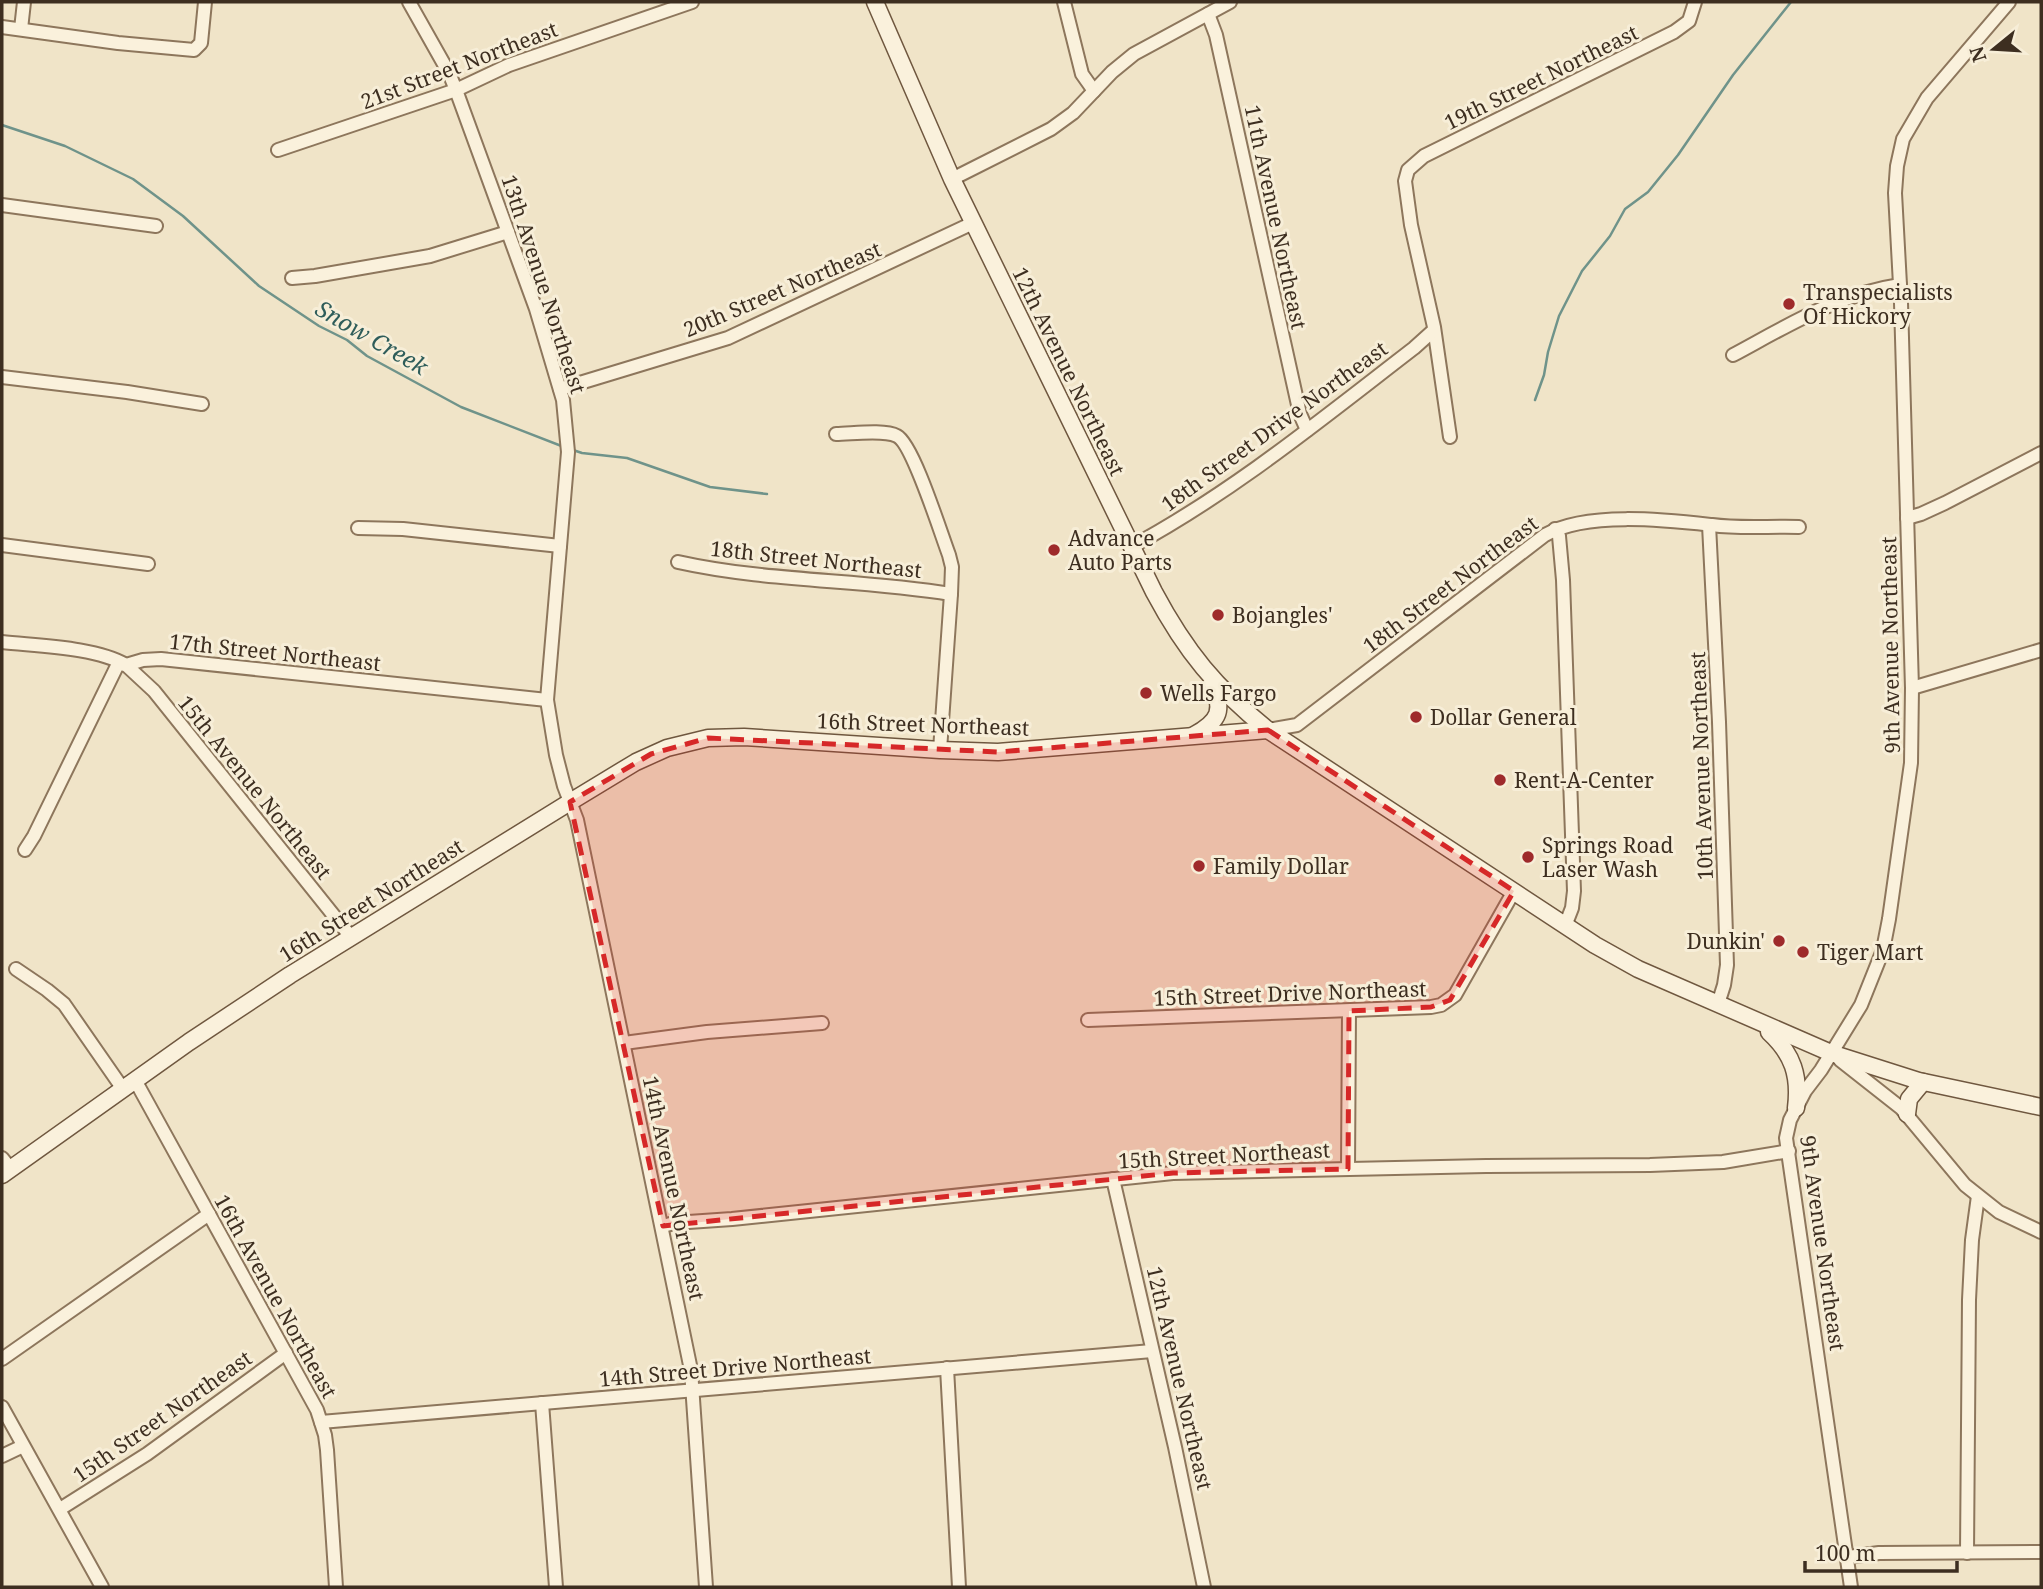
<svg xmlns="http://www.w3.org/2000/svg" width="2043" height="1589" viewBox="0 0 2043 1589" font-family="'Noto Serif',serif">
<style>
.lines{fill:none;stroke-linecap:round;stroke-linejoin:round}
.stream{stroke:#6f938a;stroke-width:2.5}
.minor-casing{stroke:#8d765c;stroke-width:16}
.secondary-casing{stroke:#6f573f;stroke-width:19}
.minor{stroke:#faf1dc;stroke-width:12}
.secondary{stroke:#faf1dc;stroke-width:16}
.marked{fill:#d62828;fill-opacity:0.2;stroke:#d62828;stroke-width:5;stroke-dasharray:14 9;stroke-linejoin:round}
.poi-dot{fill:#9e2a2b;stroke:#f7eed8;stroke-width:2.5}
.labels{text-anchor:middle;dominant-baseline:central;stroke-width:6;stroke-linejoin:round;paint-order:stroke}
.street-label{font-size:21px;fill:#3d2e20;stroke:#f7eed8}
.poi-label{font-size:21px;fill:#3d2e20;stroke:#f7eed8;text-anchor:start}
.water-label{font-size:23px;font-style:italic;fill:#2f5d5a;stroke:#f7eed8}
</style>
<rect width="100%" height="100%" fill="#f0e4c8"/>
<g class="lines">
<g class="stream">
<path d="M2 125 65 146 133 179 183 216 259 286 319 326 347 340 367 356 461 407 564 447"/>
<path d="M1535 400 1544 375 1548 352 1559 316 1582 271 1610 236 1625 209 1648 192 1678 155 1733 75 1791 2"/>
<path d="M570 449 582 453 627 458 710 487 767 494"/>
</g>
<defs>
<g id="minor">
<path d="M409 2 449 73 456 90 536 309 563 400 568 452 547 700 556 755 564 786 577 820 691 1370 706 1587"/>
<path d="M1064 2 1082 74 1094 91"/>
<path d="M1208 14 1216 35 1300 414 1307 430"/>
<path d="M2 27 118 43 194 50 201 43 205 2"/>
<path d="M21 29 24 2"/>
<path d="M278 150 456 90 509 65 692 2"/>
<path d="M952 179 1051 129 1073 113 1112 72 1134 54 1230 2"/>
<path d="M2 205 156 226"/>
<path d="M292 278 315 276 430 256 508 232"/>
<path d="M1733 355C1787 326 1838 294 1900 285"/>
<path d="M2 377 127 392 202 404"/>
<path d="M560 389 728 338 973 223"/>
<path d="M836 434C851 434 884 429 897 436 913 444 941 534 949 555L952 567 951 594 940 750"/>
<path d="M1450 437 1434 327 1411 225 1405 181 1408 170 1424 156 1674 32 1689 21 1695 2"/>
<path d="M1907 518 1921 514 1945 503 2041 453"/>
<path d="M1709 525 1719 722 1727 965 1724 985 1718 1004"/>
<path d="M358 528 403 529 560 546"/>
<path d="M1555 529 1559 536 1563 580 1574 891 1572 908 1565 926"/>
<path d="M2 545 148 564"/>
<path d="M1131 547C1233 492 1323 418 1414 348L1434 330"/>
<path d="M678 562C768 582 860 579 951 594"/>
<path d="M2 642C37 646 96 647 126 665L143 660 161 659 547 700"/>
<path d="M1912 688 2041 650"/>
<path d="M1268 730 1297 725 1545 535C1586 511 1666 520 1712 525 1740 529 1770 526 1799 527"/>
<path d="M25 850 34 836 117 666 119 664 126 665 154 691 351 937"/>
<path d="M16 969 47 990 64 1004 123 1089"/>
<path d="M1088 1020 1431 1007 1441 1005 1455 995 1514 891"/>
<path d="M624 1043 707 1032 822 1023"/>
<path d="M1840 1060 1901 1108 1965 1185 1999 1212 2041 1232"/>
<path d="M135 1080 317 1410 325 1435 327 1450 336 1587"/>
<path d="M2 1158 11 1169"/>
<path d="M1348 1169 1349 1011"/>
<path d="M1113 1179 1175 1447 1204 1587"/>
<path d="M663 1226 674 1223 732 1219 1173 1173 1486 1166 1650 1165 1723 1162 1789 1151"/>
<path d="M2 1359 209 1214"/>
<path d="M947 1368 959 1587"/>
<path d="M542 1403 556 1587"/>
<path d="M2 1407 102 1587"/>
<path d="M321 1422 1152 1351"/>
<path d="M2 1456 23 1446"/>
<path d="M60 1509 147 1454 286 1353"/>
<path d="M1967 1553 1969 1300 1972 1240 1978 1196"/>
<path d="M1848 1557 1879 1553 2041 1552"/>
<path d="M1851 1587 1786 1138 1790 1120 1805 1091 1821 1070 1861 1005 1883 950 1889 919 1911 763 1912 688 1901 303 1895 193 1897 166 1903 139 1927 98 2009 2"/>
</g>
<g id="secondary">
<path d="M875 2 952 179 1154 592C1186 652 1216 688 1268 730L1595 945 1638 969 1831 1053 1919 1081 2041 1107"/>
<path d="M1194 735C1220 721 1224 710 1212 682"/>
<path d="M1769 1032C1793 1054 1800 1076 1796 1108"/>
<path d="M1907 1114 1909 1099 1923 1082"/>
<path d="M2 1175 189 1042 290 975 570 802 636 762 667 748 708 738 744 737 940 750 998 752 1268 730"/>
</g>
</defs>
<use href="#minor" class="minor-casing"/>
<use href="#secondary" class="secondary-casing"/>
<use href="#minor" class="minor"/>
<use href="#secondary" class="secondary"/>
</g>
<path class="marked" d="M1268 730 1514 891 1450 1000 1431 1007 1349 1011 1348 1169 1173 1173 663 1226 570 802 651 754 708 738 998 752Z"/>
<g class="poi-dot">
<circle cx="1789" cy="304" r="7"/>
<circle cx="1054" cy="550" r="7"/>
<circle cx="1218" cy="615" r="7"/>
<circle cx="1146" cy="693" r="7"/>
<circle cx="1416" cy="717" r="7"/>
<circle cx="1500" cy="780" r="7"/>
<circle cx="1528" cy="857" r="7"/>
<circle cx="1199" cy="866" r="7"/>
<circle cx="1779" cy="941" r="7"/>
<circle cx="1803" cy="952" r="7"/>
</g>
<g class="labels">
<g class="street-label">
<text transform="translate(459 65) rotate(-21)">21st Street Northeast</text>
<text transform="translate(1541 77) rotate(-26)">19th Street Northeast</text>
<text transform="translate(1276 217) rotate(78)">11th Avenue Northeast</text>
<text transform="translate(544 284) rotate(72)">13th Avenue Northeast</text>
<text transform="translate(782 289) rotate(-23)">20th Street Northeast</text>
<text transform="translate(1069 371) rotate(64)">12th Avenue Northeast</text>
<text transform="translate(1274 426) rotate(-36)">18th Street Drive Northeast</text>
<text transform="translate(816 559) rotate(6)">18th Street Northeast</text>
<text transform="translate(1450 584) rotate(-37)">18th Street Northeast</text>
<text transform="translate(1890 645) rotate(-91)">9th Avenue Northeast</text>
<text transform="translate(275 652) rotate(6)">17th Street Northeast</text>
<text transform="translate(923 724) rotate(2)">16th Street Northeast</text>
<text transform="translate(1701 766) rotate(-92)">10th Avenue Northeast</text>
<text transform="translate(255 787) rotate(51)">15th Avenue Northeast</text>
<text transform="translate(371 900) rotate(-32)">16th Street Northeast</text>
<text transform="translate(1290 993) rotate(-2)">15th Street Drive Northeast</text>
<text transform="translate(1224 1155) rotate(-3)">15th Street Northeast</text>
<text transform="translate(674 1188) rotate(78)">14th Avenue Northeast</text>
<text transform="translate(1823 1243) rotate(82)">9th Avenue Northeast</text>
<text transform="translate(276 1296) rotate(61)">16th Avenue Northeast</text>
<text transform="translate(735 1367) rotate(-5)">14th Street Drive Northeast</text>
<text transform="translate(1180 1378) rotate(77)">12th Avenue Northeast</text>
<text transform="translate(162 1416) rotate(-35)">15th Street Northeast</text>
</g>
<g class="poi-label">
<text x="1803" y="292">Transpecialists<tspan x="1803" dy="24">Of Hickory</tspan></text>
<text x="1068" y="538">Advance<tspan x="1068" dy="24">Auto Parts</tspan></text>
<text x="1232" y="615">Bojangles'</text>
<text x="1160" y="693">Wells Fargo</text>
<text x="1430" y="717">Dollar General</text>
<text x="1514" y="780">Rent-A-Center</text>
<text x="1542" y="845">Springs Road<tspan x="1542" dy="24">Laser Wash</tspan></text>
<text x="1213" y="866">Family Dollar</text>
<text x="1765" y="941" text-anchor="end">Dunkin'</text>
<text x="1817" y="952">Tiger Mart</text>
</g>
<g class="water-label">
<text transform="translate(372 337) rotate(30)">Snow Creek</text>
</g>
</g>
<rect width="2043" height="1589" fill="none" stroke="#3d2e20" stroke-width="7"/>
<g transform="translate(1994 49) rotate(252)" stroke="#f7eed8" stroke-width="5" paint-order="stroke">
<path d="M0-5L12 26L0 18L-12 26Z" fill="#3d2e20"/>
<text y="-10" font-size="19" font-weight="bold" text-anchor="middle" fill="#3d2e20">N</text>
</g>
<path d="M1805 1561v10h152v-10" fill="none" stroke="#3d2e20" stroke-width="3.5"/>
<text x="1815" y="1561" font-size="21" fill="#3d2e20" stroke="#f7eed8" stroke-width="5" paint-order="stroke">100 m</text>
</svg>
